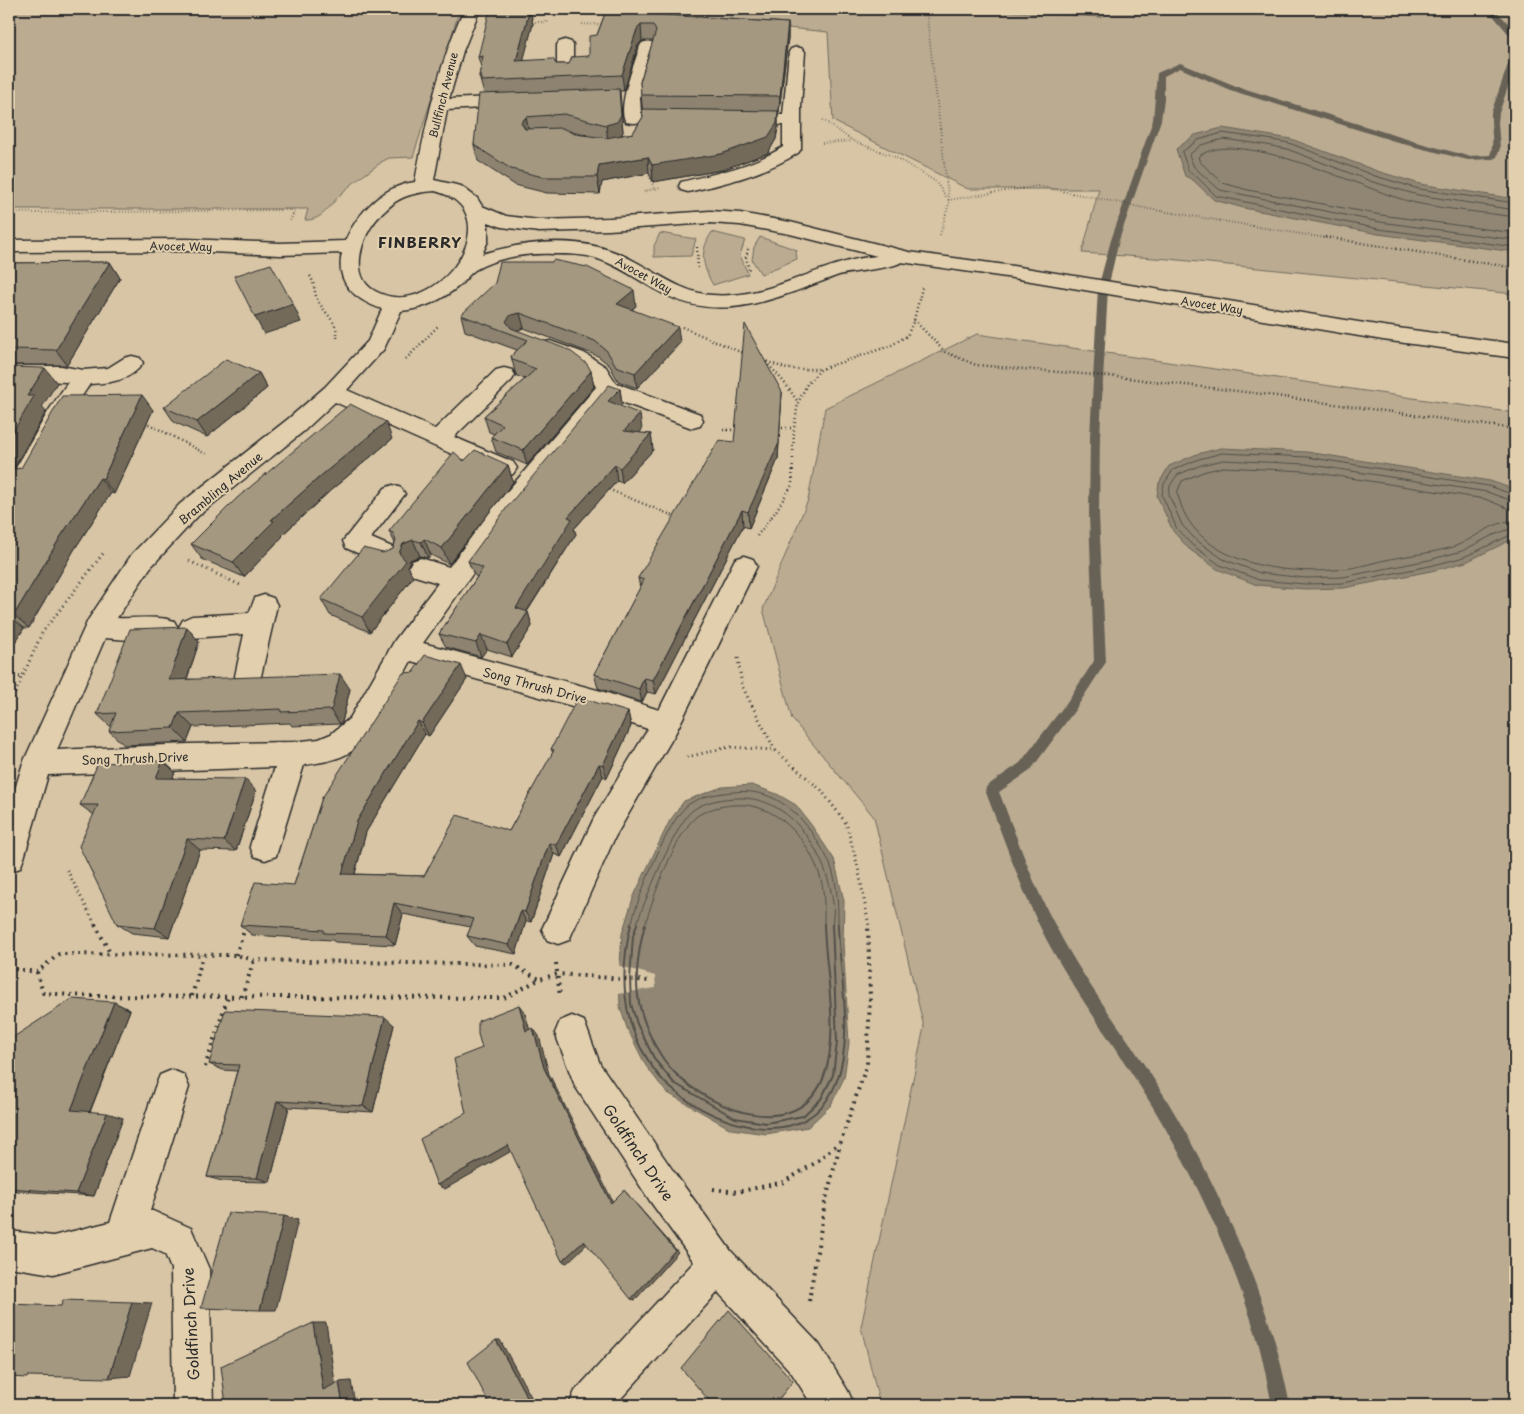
<svg xmlns="http://www.w3.org/2000/svg" width="1524" height="1414" viewBox="0 0 1524 1414" font-family="'Playpen Sans',sans-serif">
<style>
.green{fill:#baab91;stroke:#726b5e}
.water{fill:#908673;stroke:#686256}
.pier{fill:#d7c5a5}
.lines{fill:none;stroke-linecap:round;stroke-linejoin:round}
.shore-far1{stroke:#534f48;stroke-width:1}
.shore{stroke:#534f48;stroke-width:2}
.stream{fill:#686256;fill-rule:evenodd}
.minor-casing{stroke:#2b2b2b;stroke-width:3}
.path-far3{stroke:#2b2b2b;stroke-width:2;stroke-dasharray:0.5 2.5;stroke-linecap:butt}
.path-far2{stroke:#2b2b2b;stroke-width:2.5;stroke-dasharray:1 3;stroke-linecap:butt}
.path-far1{stroke:#2b2b2b;stroke-width:3;stroke-dasharray:1 4;stroke-linecap:butt}
.path{stroke:#2b2b2b;stroke-width:4;stroke-dasharray:2 5;stroke-linecap:butt}
.minor{fill:#e2cfad;fill-rule:evenodd}
.wall{fill:#8d836f;stroke:#2b2b2b;fill-rule:evenodd}
.shaded-wall{fill:#736a5a;stroke:#2b2b2b}
.building{fill:#a49881;stroke:#2b2b2b}
.labels{text-anchor:middle;dominant-baseline:central;stroke-width:4;stroke-linejoin:round;paint-order:stroke}
.far-street-label{font-size:11px;fill:#2b2b2b;stroke:#e2cfad}
.street-label{font-size:12px;fill:#2b2b2b;stroke:#e2cfad}
.far-district-label{font-size:15px;font-weight:bold;letter-spacing:1px;fill:#2b2b2b;stroke:#e2cfad}
.near-street-label{font-size:15px;fill:#2b2b2b;stroke:#e2cfad}
</style>
<rect width="100%" height="100%" fill="#d7c5a5"/>
<filter id="ink" filterUnits="userSpaceOnUse"><feTurbulence type="fractalNoise" baseFrequency=".02" numOctaves="2"/><feDisplacementMap in="SourceGraphic" scale="10" xChannelSelector="R" yChannelSelector="G"/><feConvolveMatrix kernelMatrix="1 2 1 2 8 2 1 2 1" color-interpolation-filters="sRGB"/></filter>
<g filter="url(#ink)">
<g class="green">
<path d="M9 9H460L413 157 389 158 383 161C370 171 354 181 342 193 330 204 323 221 305 220L308 209H9Z"/>
<path d="M593 9H963L1102 17 1032 9H1515V294L1169 259 1082 253 1099 189H968L833 121 828 32Z"/>
<path d="M712 232 745 240 740 255 748 274 713 285C702 265 699 252 712 232Z"/>
<path d="M660 233 696 239 691 256 654 257V246Z"/>
<path d="M760 237 797 250 796 253 797 259 761 274 752 260 754 247Z"/>
<path d="M977 334 1515 413V1405H880L861 1327 924 1027 874 817 792 719 763 609 808 500 825 408Z"/>
</g>
<g class="water">
<path d="M1222 128 1291 139 1377 171 1420 184 1515 199V252L1378 234 1244 208 1214 200 1193 180 1185 176 1176 149 1195 135Z"/>
<path d="M1221 448 1307 452 1490 481 1510 488 1515 492V538L1466 562 1431 571 1344 588 1305 589 1257 585 1217 569 1189 549 1173 531 1157 496 1159 483 1169 466 1197 454Z"/>
<path d="M752 785 777 794 796 805 812 826 834 859 844 901 843 943 849 1043 844 1078 831 1105 808 1127 766 1134 731 1129 666 1092 646 1066 627 1028 620 1007 619 979 622 934 633 898 669 822 684 801 722 787Z"/>
</g>
<path class="pier" d="M617 965 655 976 656 988 617 994Z"/>
<g class="lines">
<g class="shore-far1">
<path d="M1515 203 1419 189 1375 176 1289 143 1267 139 1222 133 1198 140 1182 152 1189 172 1197 177 1216 196 1379 229 1515 247"/>
<path d="M1515 210 1418 195 1373 182 1287 149 1267 145 1223 139 1201 145 1189 155 1194 167 1220 190 1380 222 1515 240"/>
<path d="M1515 217C1482 212 1449 210 1416 203 1368 193 1238 124 1198 157L1200 162 1223 183 1248 190 1381 215 1515 233"/>
<path d="M1515 495 1488 486 1307 457 1222 453 1199 459 1173 470 1164 484 1162 495 1177 529 1192 545 1220 565 1259 580 1305 584 1343 583 1430 566 1464 557 1515 533"/>
<path d="M1515 502 1487 492 1306 464 1223 460 1201 465 1177 475 1170 486 1169 495 1182 525 1196 540 1223 559 1260 573 1305 578 1343 577 1429 560 1462 551 1491 536 1515 527"/>
<path d="M1515 509 1507 508 1485 499 1305 471 1223 467 1203 472 1182 481 1177 493C1180 501 1182 510 1187 518 1217 568 1292 575 1345 569 1360 567 1375 562 1390 559 1411 555 1432 553 1453 547 1475 539 1491 522 1515 520"/>
<path d="M631 926C636 901 669 817 689 804 702 796 719 793 733 792 769 788 795 807 814 836 822 848 829 859 833 873 838 890 838 908 838 926"/>
<path d="M636 926C643 905 677 820 693 810 704 802 723 798 737 798 791 795 827 854 833 903 834 910 833 918 832 926"/>
<path d="M645 926C651 901 677 831 697 816 707 809 721 806 733 805 775 801 808 838 820 876 825 892 824 909 824 926"/>
</g>
<g class="shore">
<path d="M631 924C620 970 621 1020 648 1060 654 1070 663 1082 672 1089 718 1128 807 1155 836 1083 855 1036 839 974 838 924"/>
<path d="M637 924 633 936 630 979 631 1004 637 1024 655 1060 674 1083 735 1118 766 1123 803 1116 821 1099 833 1075 837 1042 832 924"/>
<path d="M645 924C638 952 633 982 641 1011 647 1032 659 1057 675 1073 711 1110 796 1143 823 1079 841 1034 825 972 824 924"/>
</g>
<g class="stream">
<path d="M1489 9H1495C1502 19 1515 25 1515 38H1512L1490 12Z"/>
<path d="M1512 53H1515V67L1499 113 1498 123 1500 148 1497 157 1493 159 1468 160 1407 145 1230 90 1180 68 1164 76V99L1161 120 1119 240 1108 288 1100 436 1099 515 1106 662 1075 710 1030 771 999 792C1017 837 1032 883 1055 925 1086 986 1130 1039 1165 1097 1210 1171 1247 1253 1273 1335 1280 1358 1285 1382 1290 1405H1272C1267 1382 1263 1358 1256 1335 1232 1257 1196 1179 1154 1109 1119 1050 1077 997 1045 937 1021 890 1004 839 985 790L987 786 1020 763 1067 702 1094 661 1089 515 1090 436 1098 288 1111 240 1153 120 1157 73 1180 63 1236 86 1413 141 1468 156 1490 155C1495 142 1490 127 1491 113Z"/>
</g>
<defs>
<g id="minor">
<path d="M464 9H480L463 51 449 99 515 96 521 97 523 101 521 105 515 106 447 110 434 180 461 186 477 198 482 206 506 216 539 220 609 218 710 211 740 213 790 222 909 252 1013 266 1383 326 1515 344V358L1383 340 1013 278 901 262C896 268 853 271 839 275 783 295 727 324 668 296 644 285 623 267 598 259 584 254 568 254 553 254 528 253 497 257 475 270 469 274 465 281 459 286 442 300 423 309 401 311L384 349 347 390 435 429 496 370 504 368 512 370 515 375 512 380 454 437 513 462 517 468 513 474 505 476 497 474 335 402 304 431 198 516 150 568 117 618C135 619 158 615 174 621L178 628 174 635C152 643 128 640 105 638L57 750 189 744 293 742 319 739 331 734 350 718 395 640 438 583 412 575 408 568 412 561 421 558 449 567 493 508 596 387C584 358 550 365 539 348L542 343 550 341 584 353 606 367 616 383 700 414 703 420 700 426 692 428 611 398 511 520 423 643 601 691 659 710 735 559 744 556 753 559 757 566 676 732 615 837 569 940 558 944 547 940 542 929 594 818 648 729 601 714 411 661C395 689 378 733 352 751 339 760 319 763 304 765L276 856 265 860 254 856 250 846 275 767 48 775 24 858 20 868 9 872V809L23 763 88 620 132 554 180 504 288 419 325 387 368 341 382 309C355 300 335 283 342 253L280 255 187 251 9 252V240L187 239 280 243 345 241C358 212 383 186 415 182 426 122 439 64 464 9ZM435 191C515 211 437 325 375 291 349 277 361 238 376 220 381 214 389 207 395 202 407 194 421 192 435 191ZM488 222 502 227 539 232 609 230 710 223 740 225 790 234 877 256C820 261 770 300 712 295 684 293 660 275 636 262 589 235 533 239 482 254L488 241Z"/>
<path d="M565 40 571 42 573 45V74L571 78H559L557 74V45L559 42Z"/>
<path d="M648 41 654 43 656 46 640 98 641 113 679 112 685 113 688 117 685 121 632 123 626 122C616 107 635 63 640 46L642 43Z"/>
<path d="M797 47 803 49 805 52 801 106V149L798 153C764 174 727 183 688 192L681 190 679 186 681 182C718 173 751 167 783 147V125L742 124 736 123 733 119 736 115 742 114 783 115 789 52 791 49Z"/>
<path d="M132 356 140 358 143 363C131 381 109 383 90 384L67 418 32 482 9 486V470L16 468 49 410 68 382 9 380V366H61L83 370 108 368 124 358Z"/>
<path d="M393 485 401 488 405 494 371 538 399 550 402 557 399 564 390 567 346 548 343 541 385 488Z"/>
<path d="M264 595 273 598 277 605 261 676 258 684 248 687 238 684 235 676 244 634 192 638 183 634 179 627 183 620 192 616 249 613 255 598Z"/>
<path d="M572 1016 584 1021 600 1064 676 1175 731 1251 819 1344 848 1391 854 1405H812L791 1372 718 1292 615 1405H569L575 1391 694 1262 650 1201 575 1086 555 1033 560 1021Z"/>
<path d="M172 1070 184 1075 189 1087 150 1211H153L191 1228 209 1269 213 1405H173L171 1269 165 1254 152 1248 53 1274 9 1267V1231L53 1236 110 1222 155 1087 160 1075Z"/>
</g>
</defs>
<use href="#minor" class="minor-casing"/>
<g class="path-far3">
<path d="M926 9 949 203 940 235"/>
<path d="M529 22H548"/>
<path d="M582 24 605 25"/>
<path d="M823 120 853 141"/>
<path d="M822 143 853 141 895 157 935 181 947 198"/>
<path d="M647 170 654 188"/>
<path d="M644 191 660 188"/>
<path d="M948 200 1038 186 1149 209 1332 239"/>
<path d="M9 213 295 210 290 221"/>
</g>
<g class="path-far2">
<path d="M1325 237 1515 268"/>
<path d="M697 247 698 270"/>
<path d="M748 249 746 257 749 270"/>
<path d="M310 276C315 283 314 292 317 299 324 313 339 322 337 339"/>
<path d="M914 320 945 352 976 365 1118 377 1262 394 1515 429"/>
<path d="M682 327 745 354"/>
<path d="M406 359 438 326"/>
<path d="M763 360 787 369H820"/>
<path d="M766 362 784 382 798 402"/>
<path d="M145 422 206 454"/>
<path d="M778 428H794"/>
<path d="M723 430H737"/>
<path d="M605 488 676 517"/>
<path d="M757 536 776 511 792 485 794 428 798 403 807 384 821 369 890 346 907 336 914 320 922 288"/>
</g>
<g class="path-far1">
<path d="M189 561 240 585"/>
<path d="M738 658 742 686 775 750"/>
<path d="M9 676 22 677"/>
<path d="M9 707 42 633 105 551"/>
<path d="M687 757 729 747 775 750 821 790 846 823 858 867 869 926"/>
<path d="M67 870 96 926"/>
</g>
<g class="path">
<path d="M95 924 111 955"/>
<path d="M236 955 246 925"/>
<path d="M556 963 560 997"/>
<path d="M15 969 37 972 59 954 236 955 254 960 513 965 539 979"/>
<path d="M37 972 43 993 86 996 504 998 540 979 558 974 650 981"/>
<path d="M192 996 203 955"/>
<path d="M242 997 254 960"/>
<path d="M205 1067 228 997"/>
<path d="M713 1189 737 1192 784 1182 815 1163 840 1142"/>
<path d="M809 1301 825 1203 841 1141 867 1064 870 998 868 924"/>
</g>
<use href="#minor" class="minor"/>
</g>
<g class="wall">
<path d="M530 9 533 24 523 60 556 64H569L589 56 606 11 788 23V38L779 112H778V127L776 139 768 153 722 170 653 182 649 173 602 182 600 194 547 193 515 185 478 161 474 145 484 94 479 76 481 67 478 57ZM642 41H653L640 82 643 117 633 133 621 135 623 132 620 91H624L638 45ZM569 131 587 135 575 134Z"/>
<path d="M110 262 120 278 67 365H9V263Z"/>
<path d="M636 306 632 309 680 343 637 388 618 381 610 366 598 356 524 328 517 330 591 371 594 387 527 465 496 452 491 437 494 434 489 432 484 416 525 379 517 376 515 372 511 356 517 350 465 331 461 315Z"/>
<path d="M259 373 267 388 207 437 174 422 164 407Z"/>
<path d="M620 389 622 404 620 406 642 430 639 433 651 434 653 450 622 483 617 481 574 529 576 534 527 612H528L532 626 512 657 487 649 481 657 446 647 439 634 477 577 474 575 468 561Z"/>
<path d="M782 392 778 459 749 528 743 526 656 694 647 692 642 702 598 688 594 674 640 588 638 578 734 442Z"/>
<path d="M153 410 114 494 111 493 74 550 29 628H24L9 653V470L21 468Z"/>
<path d="M392 439 331 490 282 535 283 536 244 577 202 559 191 544Z"/>
<path d="M464 461 508 465 513 482 449 564 431 555 428 558 420 556 410 560 408 566 413 577 370 632 330 615 321 599 393 549 395 543 389 531Z"/>
<path d="M187 627 199 642 187 679 350 689 342 722 340 724 292 726 290 723 193 727 187 742 124 745 109 731 111 727 97 714Z"/>
<path d="M467 679 429 736 425 734 366 832 355 874 424 876 509 831 553 753 551 749 628 712 631 726 607 778 603 776 561 857 554 854 531 922 526 921 516 954 475 946 467 936 471 927 403 914 395 945 335 942 332 940 252 935 240 925 294 885 322 798Z"/>
<path d="M163 761 175 772 173 778 256 791 236 851 200 850 169 937 132 933 117 924 94 815 80 805Z"/>
<path d="M114 1002 130 1010 90 1112 123 1118 94 1196 18 1191 9 1190V1160L15 1145Z"/>
<path d="M394 1025 373 1112 289 1107 270 1182 222 1181 207 1177 237 1071 223 1070 209 1064Z"/>
</g>
<g class="shaded-wall">
<path d="M530 9 533 24 519 77 516 61Z"/>
<path d="M788 23V38L779 112 780 96Z"/>
<path d="M641 25 642 41 638 45 624 91 622 75 637 29Z"/>
<path d="M619 89 623 132 619 138 608 141 606 125Z"/>
<path d="M778 111V127L776 139 768 153 722 170 653 182 652 165Z"/>
<path d="M526 117 529 133 521 123Z"/>
<path d="M648 157 649 173 602 182 600 194 597 177 599 165Z"/>
<path d="M110 262 120 278 67 365 56 350Z"/>
<path d="M634 290 636 306 619 319 617 304Z"/>
<path d="M293 304 301 322 264 334 255 317Z"/>
<path d="M520 313 524 328 515 331 512 334 506 321 511 315Z"/>
<path d="M678 327 680 343 637 388 635 373Z"/>
<path d="M45 368 57 383 42 407 46 412 15 466 9 468V439L27 396Z"/>
<path d="M591 371 594 387 527 465 523 450Z"/>
<path d="M259 373 267 388 207 437 197 422Z"/>
<path d="M620 389 622 404 611 416 608 401Z"/>
<path d="M782 392 778 459 749 528 748 512Z"/>
<path d="M142 395 153 410 114 494 103 479Z"/>
<path d="M640 414 642 430 626 447 624 431Z"/>
<path d="M386 422 392 439 331 490 282 535 283 536 244 577 233 562 271 520 323 474Z"/>
<path d="M651 434 653 450 622 483 620 468Z"/>
<path d="M508 465 513 482 449 564 442 548Z"/>
<path d="M615 465 617 481 574 529 576 534 520 622 516 608 568 517Z"/>
<path d="M100 478 111 493 74 550 29 628 14 615 61 536Z"/>
<path d="M742 510 743 526 656 694 653 680Z"/>
<path d="M424 539 431 555 428 558 421 542Z"/>
<path d="M413 540 420 556 410 560 408 566 413 577 370 632 362 617 399 553 403 544Z"/>
<path d="M528 612 532 626 512 657 507 644Z"/>
<path d="M9 615 24 628 9 653Z"/>
<path d="M187 627 199 642 182 694 169 680Z"/>
<path d="M481 635 487 649 481 657 476 643Z"/>
<path d="M461 665 467 679 429 736 422 723Z"/>
<path d="M340 674 350 689 342 722 340 724 330 710Z"/>
<path d="M644 678 647 692 642 702 639 689Z"/>
<path d="M628 712 631 726 607 778 603 765Z"/>
<path d="M179 713 193 727 187 742 173 728Z"/>
<path d="M418 721 425 734 366 832 352 884 342 874 357 821Z"/>
<path d="M163 761 175 772 169 789 156 778Z"/>
<path d="M599 764 603 776 561 857 556 845Z"/>
<path d="M245 779 256 791 236 851 224 841Z"/>
<path d="M187 839 200 850 169 937 155 928Z"/>
<path d="M549 843 554 854 531 922 525 912Z"/>
<path d="M394 903 403 914 395 945 386 935Z"/>
<path d="M521 911 526 921 516 954 509 945Z"/>
<path d="M114 1002 130 1010 88 1116 71 1110Z"/>
<path d="M519 1005 525 1013 532 1038 526 1031Z"/>
<path d="M385 1017 394 1025 373 1112 363 1106Z"/>
<path d="M533 1028 539 1036 549 1074 615 1206 611 1203 544 1068Z"/>
<path d="M277 1101 289 1107 270 1182 257 1178Z"/>
<path d="M107 1113 123 1118 94 1196 76 1193Z"/>
<path d="M508 1145 515 1149 445 1189 437 1185Z"/>
<path d="M624 1190 678 1252 635 1300 631 1299Z"/>
<path d="M284 1216 298 1220 276 1310H260Z"/>
<path d="M584 1241 588 1243 567 1263 562 1261Z"/>
<path d="M132 1302 152 1303 130 1376 109 1378Z"/>
<path d="M313 1323H326L336 1388 323 1390Z"/>
<path d="M496 1340H500L535 1404 533 1405H531Z"/>
<path d="M351 1381 355 1405H343L339 1382Z"/>
</g>
<g class="building">
<path d="M490 9H530L516 61 553 59 556 64H569L572 57 589 56V36L597 35 606 11 788 23 780 96 641 95 640 82 656 31 653 25H641L637 29 622 75 481 81V76H479L483 56 478 57Z"/>
<path d="M619 89 621 115 617 122 606 125 564 114 526 117 521 123 525 129 562 128 575 134 606 138 633 133 643 117 642 109 778 111 777 123 768 137 721 154 652 165 648 157 599 165 597 177H543L511 169 474 145 479 94Z"/>
<path d="M553 260 587 267 634 290 617 304 678 327 635 373 616 366 607 351 595 341 520 313 511 315 506 321 511 328 569 350 587 364 591 371 523 450 491 437 503 425 484 416 536 369 513 360 511 356 528 340 461 315 495 283 500 262H552Z"/>
<path d="M110 262 56 350 9 349V263Z"/>
<path d="M271 264 293 304 255 317 234 276Z"/>
<path d="M745 324 782 392 779 443 748 512 742 510 653 680 644 678 639 689 594 674 644 580 638 578 719 440 734 442Z"/>
<path d="M226 359 259 373 197 422 164 407Z"/>
<path d="M9 367 45 368 27 396H34L9 439Z"/>
<path d="M609 385 620 389 608 401 640 414 624 431 651 434 620 468 615 465 568 517 572 519 516 608 528 612 507 644 481 635 476 643 439 634 483 568 468 561 508 506Z"/>
<path d="M142 395 103 479 100 478 61 536 14 615H9V470L21 468 62 396Z"/>
<path d="M350 404 386 422 323 474 271 520 274 521 233 562 191 544 237 498Z"/>
<path d="M475 450 508 465 442 548 424 539 421 542 413 540 403 544 399 553 406 561 362 617 321 599 363 548 383 553 393 549 396 540 393 533 389 531 454 452 464 461Z"/>
<path d="M187 627 169 680 340 674 332 708 330 710 281 712V709L179 713 173 728 109 731 116 713 97 714 130 629Z"/>
<path d="M425 655 461 665 422 723 418 721 357 821 342 874 424 876 457 815 509 831 554 750 551 749 577 699 580 700 581 698 628 712 603 765 599 764 556 845 549 843 525 912 521 911 509 945 467 936 474 919 394 903 386 935 324 933V930L240 925 255 882 294 885 322 798 403 673 415 672H413Z"/>
<path d="M163 761 156 778 245 779 224 841 187 839 155 928 117 924 79 846 98 805H80L98 763Z"/>
<path d="M72 999 114 1002 71 1110 107 1113 76 1193 9 1188V1160L15 1145 9 1143V1040Z"/>
<path d="M519 1005 526 1031 533 1028 544 1068 611 1203 624 1190 675 1250 631 1299 584 1241 562 1261 508 1145 437 1185 420 1139 466 1113 454 1059 482 1048 478 1034V1021Z"/>
<path d="M225 1010 385 1017 363 1106 277 1101 257 1178 207 1177 239 1065 209 1064Z"/>
<path d="M228 1213 284 1216 260 1310 201 1308Z"/>
<path d="M63 1300 132 1302 109 1378 28 1376 27 1378 9 1377V1304L61 1306Z"/>
<path d="M729 1310 793 1381 774 1405H713L681 1368Z"/>
<path d="M313 1323 323 1390 339 1382 343 1405H226L221 1366Z"/>
<path d="M496 1340 531 1405H490L468 1362Z"/>
</g>
</g>
<g class="labels">
<g class="far-street-label">
<text transform="translate(443 95) rotate(-76)">Bullfinch Avenue</text>
<text transform="translate(181 246) rotate(1)">Avocet Way</text>
<text transform="translate(644 275) rotate(29)">Avocet Way</text>
<text transform="translate(1212 305) rotate(9)">Avocet Way</text>
</g>
<g class="street-label">
<text transform="translate(220 488) rotate(-40)">Brambling Avenue</text>
<text transform="translate(535 685) rotate(15)">Song Thrush Drive</text>
<text transform="translate(135 758) rotate(-2)">Song Thrush Drive</text>
</g>
<g class="far-district-label">
<text x="420" y="241">FINBERRY</text>
</g>
<g class="near-street-label">
<text transform="translate(639 1152) rotate(56)">Goldfinch Drive</text>
<text transform="translate(190 1324) rotate(-93)">Goldfinch Drive</text>
</g>
</g>
<rect width="1524" height="1414" fill="none" stroke="#e2cfad" stroke-width="30"/>
<rect x="15" y="15" width="1494" height="1384" fill="none" stroke="#2b2b2b" stroke-width="2" filter="url(#ink)"/>
</svg>
